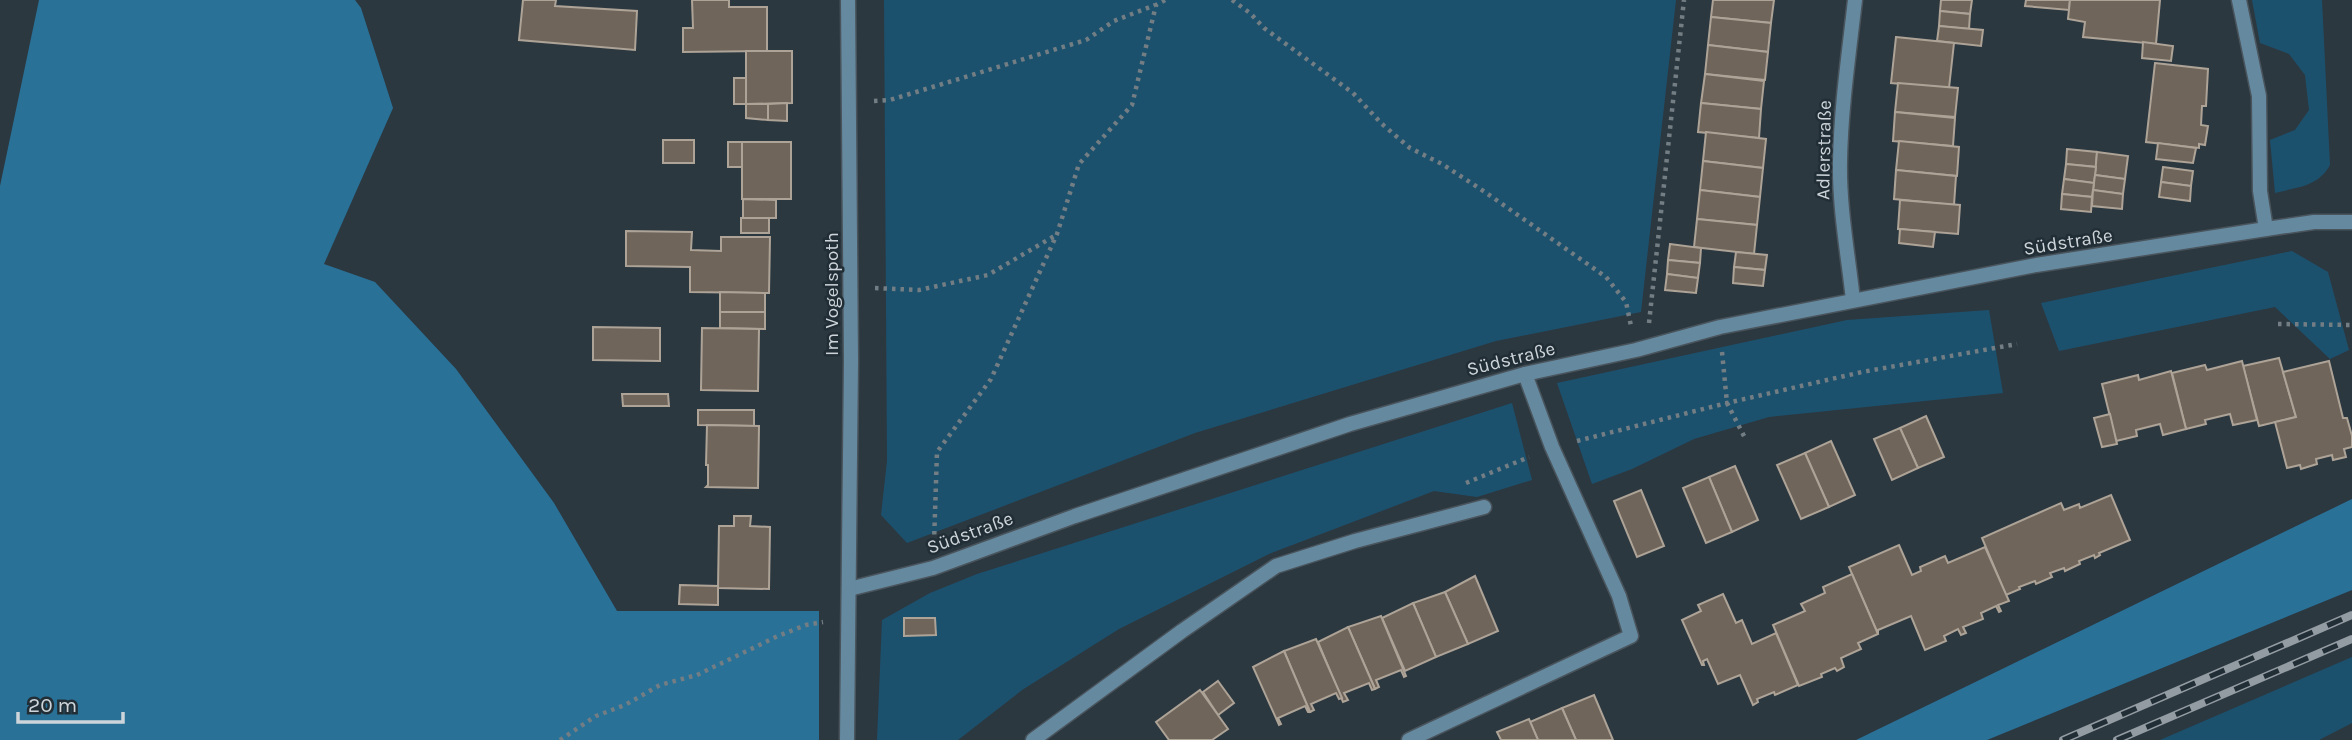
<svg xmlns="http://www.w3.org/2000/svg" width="2352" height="740" viewBox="0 0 2352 740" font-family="Karla,sans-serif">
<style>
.green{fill:#1c516e}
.forest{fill:#2a7198}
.building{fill:#6f655a;stroke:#aea397;stroke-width:2}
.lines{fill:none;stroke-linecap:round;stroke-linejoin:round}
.service-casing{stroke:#49545c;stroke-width:17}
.minor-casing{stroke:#49545c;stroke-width:17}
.path{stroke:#737e84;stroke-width:4.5;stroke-dasharray:3.5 5;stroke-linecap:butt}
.service{stroke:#65899f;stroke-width:14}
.minor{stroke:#65899f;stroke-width:14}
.rail-casing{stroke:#939ca2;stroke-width:8}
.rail{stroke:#222e36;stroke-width:5;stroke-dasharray:16;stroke-linecap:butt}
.labels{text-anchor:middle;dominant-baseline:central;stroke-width:5;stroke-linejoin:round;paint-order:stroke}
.street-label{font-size:19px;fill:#cdd5da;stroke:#222e36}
</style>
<rect width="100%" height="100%" fill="#2c3840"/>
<g class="green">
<path d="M884 0H1676L1641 312 1496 341 1195 433 907 543 881 515 887 461Z"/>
<path d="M2252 0H2322L2330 165C2318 187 2297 187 2275 193L2270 140 2295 130 2309 110 2305 75 2289 54 2260 43Z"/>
<path d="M2292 251 2328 272 2349 350 2330 359 2275 307 2059 351 2041 303Z"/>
<path d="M1989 310 2003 393 1769 417 1694 439 1632 469 1592 484 1557 383 1847 320Z"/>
<path d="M1512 403 1532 480 1477 497 1434 491 1269 554 1119 629 1022 690 958 740H877L882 620 930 593 977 574Z"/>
<path d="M2352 657V723L2319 740H2160Z"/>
</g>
<g class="forest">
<path d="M39 0H355L361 8 393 108 324 264 375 282 456 369 554 503 617 611H819V740H0V186Z"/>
<path d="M2352 499V590L1987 740H1856Z"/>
</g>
<g class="building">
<path d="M523 0H556L555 6 637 11 635 50 519 40Z"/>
<path d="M692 0H729V7H767V51L683 52V28H693Z"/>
<path d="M1713 0H1774L1771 23 1711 17Z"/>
<path d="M1941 0H1972L1970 14 1940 11Z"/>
<path d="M2026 0H2070L2069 10 2025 6Z"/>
<path d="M2070 0H2160L2156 44 2083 37 2085 22 2068 19Z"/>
<path d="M1940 11 1970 14 1969 29 1939 26Z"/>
<path d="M1711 17 1771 23 1768 52 1708 45Z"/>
<path d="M1939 26 1983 30 1981 46 1937 41Z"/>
<path d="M1896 37 1954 43 1949 88 1891 83Z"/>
<path d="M2143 42 2173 46 2171 61 2142 58Z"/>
<path d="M1708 45 1768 52 1765 80 1705 74Z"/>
<path d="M746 51H792V103L746 104Z"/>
<path d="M2155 63 2208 69 2206 106H2202L2201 125 2208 126 2205 145 2199 144V148L2146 142Z"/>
<path d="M1705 74 1764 81 1761 109 1701 103Z"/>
<rect x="734" y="78" width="12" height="26"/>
<path d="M1898 83 1958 88 1955 117 1895 112Z"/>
<path d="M787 103V121L768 120V104Z"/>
<path d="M1701 103 1761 109 1759 138 1698 132Z"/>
<path d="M746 104H768V120L746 118Z"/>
<path d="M1895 112 1955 118 1953 146 1893 141Z"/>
<path d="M1706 132 1766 139 1763 168 1703 161Z"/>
<rect x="663" y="140" width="31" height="23"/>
<path d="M1899 141 1959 147 1957 176 1896 170Z"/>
<rect x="728" y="142" width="14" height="25"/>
<rect x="742" y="142" width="49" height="57"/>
<path d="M2158 143 2196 148 2193 163 2156 159Z"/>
<path d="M2067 149 2097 152 2096 167 2066 164Z"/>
<path d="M2097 152 2128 156 2125 179 2095 175Z"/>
<path d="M1703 161 1763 168 1760 197 1700 190Z"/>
<path d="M2066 164 2096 167 2094 183 2064 179Z"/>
<path d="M2163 167 2193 171 2191 186 2161 182Z"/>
<path d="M1896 170 1956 176 1954 205 1894 199Z"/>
<path d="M2095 175 2125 179 2123 194 2093 190Z"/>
<path d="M2064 179 2094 183 2092 197 2062 194Z"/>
<path d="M2161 182 2191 186 2190 201 2159 197Z"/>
<path d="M1700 190 1760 197 1757 225 1697 219Z"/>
<path d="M2093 190 2123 194 2122 209 2092 206Z"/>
<path d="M2062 194 2092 197 2091 212 2061 209Z"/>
<path d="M743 199 776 200V218H743Z"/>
<path d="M1900 200 1960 205 1958 234 1898 229Z"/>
<rect x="741" y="218" width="28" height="15"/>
<path d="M1697 219 1757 225 1754 254 1694 247Z"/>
<path d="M1900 229 1935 232 1933 247 1899 243Z"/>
<path d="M626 231 692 232 691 250 721 251V237H770L769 293 690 292V267L626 266Z"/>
<path d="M1670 244 1701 248 1700 263 1668 260Z"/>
<path d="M1736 252 1767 255 1765 270 1734 267Z"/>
<path d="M1668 260 1700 263 1698 278 1667 274Z"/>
<path d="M1734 267 1765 270 1763 286 1733 283Z"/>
<path d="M1667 274 1698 278 1696 293 1665 290Z"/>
<path d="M720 292 765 293V312H720Z"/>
<path d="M720 312H765V329L720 328Z"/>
<path d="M593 327 660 328V361L593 360Z"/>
<path d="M702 328 759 329 758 391 701 390Z"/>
<path d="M2279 358 2296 417 2259 426 2243 366Z"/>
<path d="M2242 361 2257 420 2233 425 2230 414 2205 420 2206 424 2186 429 2172 373 2205 365 2207 370Z"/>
<path d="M2329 361 2343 418H2347L2352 436V447L2344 449 2346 457 2333 460 2332 455 2316 459 2317 464 2301 469 2300 465 2287 468 2275 422 2296 417 2283 372Z"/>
<path d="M2171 371 2186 429 2163 435 2160 424 2136 430 2137 436 2116 441 2102 384 2138 375 2139 380Z"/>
<path d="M622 394H668L669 406H623Z"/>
<path d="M698 410H754V426L698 425Z"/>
<path d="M2110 414 2117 444 2102 447 2094 418Z"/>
<path d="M1926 416 1944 457 1918 468 1900 428Z"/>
<path d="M707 425 759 426 758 488 706 487 708 485V465H706Z"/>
<path d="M1900 428 1918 468 1892 480 1874 439Z"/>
<path d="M1831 441 1855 495 1829 507 1805 453Z"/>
<path d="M1805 453 1829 507 1801 519 1777 465Z"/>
<path d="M1735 466 1758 520 1732 532 1709 477Z"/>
<path d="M1709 477 1732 532 1706 543 1683 488Z"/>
<path d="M1641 490 1664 546 1637 557 1614 501Z"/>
<path d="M2111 495 2130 540 2099 553 2100 555 2095 558 2094 555 2079 561 2080 564 2065 571 2064 568 2050 573 2052 577 2036 584 2035 581 2019 587 2020 589 2006 595 1982 538 2061 503 2064 510 2079 504 2080 508Z"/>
<path d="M734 516H751L750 526 770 527 769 589 718 588 719 526H734Z"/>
<path d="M1899 545 1912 575 1921 571 1920 567 1945 556 1948 563 1985 547 2009 601 1998 605 2001 611 1999 612 1996 606 1981 613 1983 619 1963 627 1966 633 1961 635 1958 629 1944 636 1946 641 1925 650 1911 616 1878 630V634L1849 567Z"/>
<path d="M1852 574 1878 634 1858 643 1861 649 1841 658 1844 667 1837 671 1835 668 1821 674 1822 677 1799 686 1773 625 1805 611 1801 604 1825 593 1823 587Z"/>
<path d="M1475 576 1498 631 1468 644 1445 592Z"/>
<path d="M680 585 718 586V605L679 604Z"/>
<path d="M1445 592 1468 644 1436 657 1413 603Z"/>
<path d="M1723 594 1736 623 1742 620 1752 644 1776 633 1798 685 1775 695 1774 692 1757 699 1758 702 1753 705 1740 675 1718 684 1707 659 1703 661 1704 665H1702L1682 620 1701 611 1698 605Z"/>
<path d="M1413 603 1436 657 1405 671 1382 618Z"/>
<path d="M1381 616 1406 676 1404 677 1401 670 1376 680 1379 687 1375 689 1348 627Z"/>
<path d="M904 618H935L936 635 904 636Z"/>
<path d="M1348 627 1375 689 1372 690 1369 683 1344 693 1348 700 1343 702 1318 642Z"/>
<path d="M1316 639 1342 698 1339 699 1336 693 1311 704 1314 710 1310 712 1284 651Z"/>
<path d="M1284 651 1310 712H1308L1305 706 1278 718 1281 724 1279 725 1253 667Z"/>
<path d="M1218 681 1234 703 1218 715 1203 692Z"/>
<path d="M1200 690 1228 729 1212 740H1169L1156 722Z"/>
<path d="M1594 695 1613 740H1576L1562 708Z"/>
<path d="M1562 708 1576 740H1538L1530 722Z"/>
<path d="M1529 719 1538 740H1501L1497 732Z"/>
</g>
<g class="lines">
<defs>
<path id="service" d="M1409 740 1631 636 1619 596 1552 447 1525 374"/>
<g id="minor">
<path d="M2239 0 2259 96 2260 191 2266 229"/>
<path d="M1853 300C1848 254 1839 207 1840 161 1841 107 1849 53 1855 0"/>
<path d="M849 589 933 568 1075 516 1350 424 1525 374 1636 350 1720 327 2036 265 2266 229 2314 222H2352"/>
<path d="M847 740 851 361 848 0"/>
<path d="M1033 740 1182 631 1276 566 1355 541 1484 507"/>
</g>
</defs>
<use href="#service" class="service-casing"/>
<use href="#minor" class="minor-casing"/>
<g class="path">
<path d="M1232 0 1250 13 1264 28 1353 93 1382 124 1410 148 1442 164 1485 192 1606 277 1626 302 1631 326"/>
<path d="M874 101 890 100 1086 40 1114 21 1155 5"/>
<path d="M875 288 919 290 988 275 1056 235"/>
<path d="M1649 323 1684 0"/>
<path d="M2278 324 2352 325"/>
<path d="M1722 352 1727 403 1745 438"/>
<path d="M1577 441 1727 403 1862 372 2017 344"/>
<path d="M1466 483 1529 457"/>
<path d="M934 543 937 452 991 379 1057 234 1079 164 1132 105 1156 5 1165 0"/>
<path d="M560 740 596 716 625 705 660 685 697 675 778 636 806 625 823 622"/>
</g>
<use href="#service" class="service"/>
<use href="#minor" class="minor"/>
<defs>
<g id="rail">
<path d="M2063 740 2352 615"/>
<path d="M2117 740 2352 639"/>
</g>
</defs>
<use href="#rail" class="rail-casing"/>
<use href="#rail" class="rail"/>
</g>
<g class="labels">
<g class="street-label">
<text transform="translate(1824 150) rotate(-89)">Adlerstraße</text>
<text transform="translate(2068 242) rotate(-9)">Südstraße</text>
<text transform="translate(832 294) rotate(-90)">Im Vogelspoth</text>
<text transform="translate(1511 359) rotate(-14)">Südstraße</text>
<text transform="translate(970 533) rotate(-20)">Südstraße</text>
</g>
</g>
<path d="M18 712v10h105v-10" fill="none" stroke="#cdd5da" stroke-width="3.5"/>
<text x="28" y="712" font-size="21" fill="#cdd5da" stroke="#222e36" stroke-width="5" paint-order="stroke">20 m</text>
</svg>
